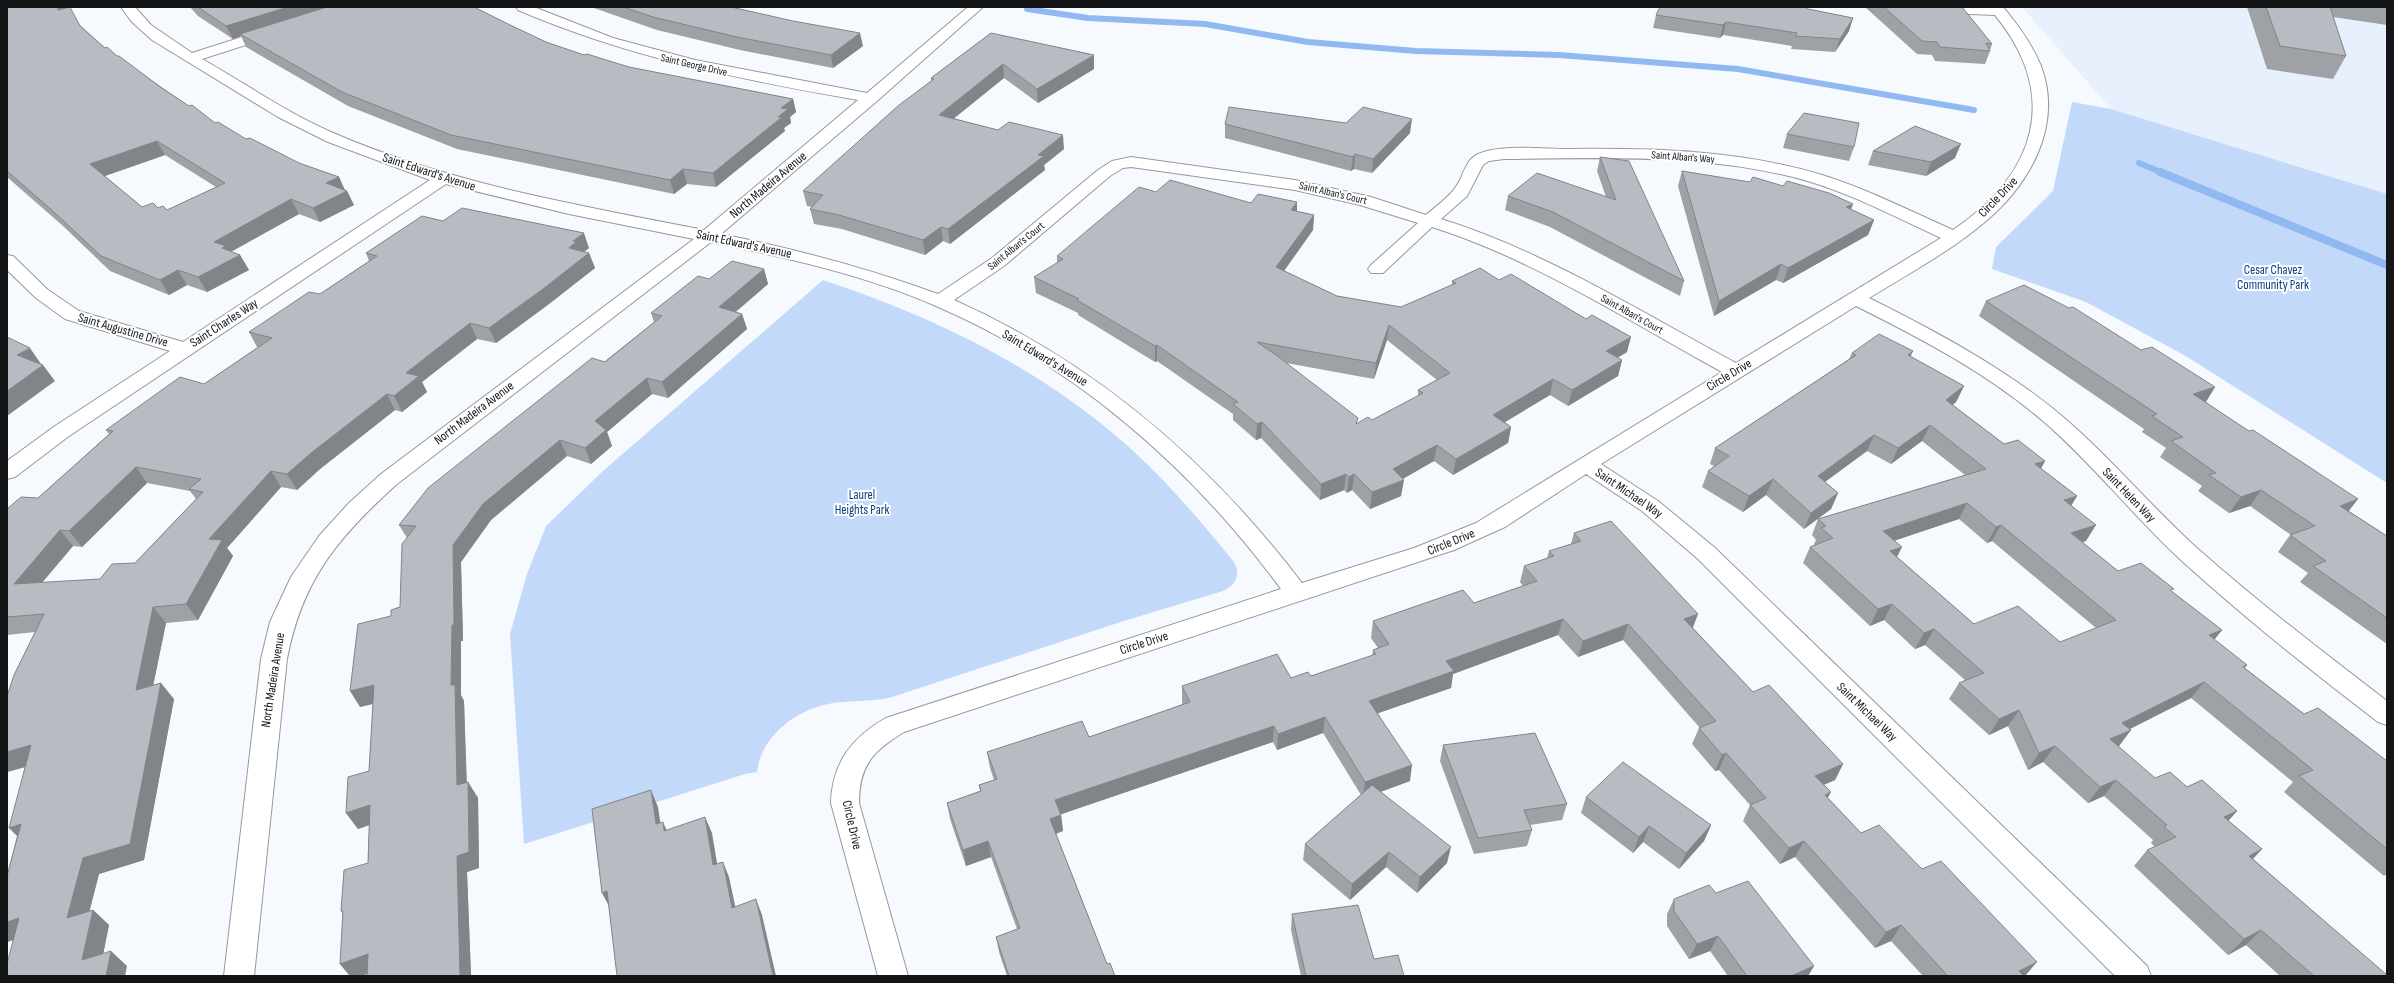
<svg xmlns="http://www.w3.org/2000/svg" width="2394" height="983" viewBox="0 0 2394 983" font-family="'Sofia Sans Condensed',sans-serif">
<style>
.built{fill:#e7f0fc}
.green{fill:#c2d9fa}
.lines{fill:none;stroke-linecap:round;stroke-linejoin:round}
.stream-far1{stroke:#91b9f1;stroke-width:6}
.stream{stroke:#91b9f1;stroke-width:8}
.street-casing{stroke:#95989e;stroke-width:2}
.street{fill:#fff;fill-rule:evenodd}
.wall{fill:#9ea2a7;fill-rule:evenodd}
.shaded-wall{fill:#818488}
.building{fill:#b8bcc2;stroke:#818488;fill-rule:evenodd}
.labels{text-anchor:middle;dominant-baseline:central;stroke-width:4;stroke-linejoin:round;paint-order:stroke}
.far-street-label{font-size:11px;fill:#131516;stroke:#fff}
.street-label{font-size:13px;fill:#131516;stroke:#fff}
.park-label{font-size:13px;fill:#093d7e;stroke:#fff}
</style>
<rect width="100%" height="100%" fill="#f6fafe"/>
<path class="built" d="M2022 7H2387V194L2111 109Z"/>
<g class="green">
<path d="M2072 102 2111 109 2387 194V483L2184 355 2086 302 1992 269 1996 247 2053 191Z"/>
<path d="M823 280C935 317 1042 369 1130 448 1169 483 1201 522 1234 562 1241 575 1236 585 1223 591L1127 620 889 698C869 702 848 700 828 704 794 711 761 737 757 772L745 774 524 844 510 634 527 574 546 526 603 471Z"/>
</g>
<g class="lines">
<g class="stream-far1">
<path d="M1027 9 1088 18 1205 24 1308 42 1416 51 1559 55 1738 69 1974 110"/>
<path d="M2139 163 2163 173"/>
</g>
<path class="stream" d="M2160 172 2387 265"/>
<defs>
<path id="street" d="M121 7H135L151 25 192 53 267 29H277L279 32 277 35 202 59C245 83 285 112 331 132 450 184 578 205 704 230L858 100C739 79 630 58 518 10L516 7H534L613 38 695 60 867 93 968 7H983L877 101 721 234C795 249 867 268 938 294L992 258 1098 170 1112 161 1131 157 1295 180 1371 197 1426 215C1436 206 1448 198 1455 188 1464 177 1464 161 1478 154 1501 144 1543 149 1568 149 1653 148 1740 150 1822 175 1867 189 1910 211 1953 230 2036 174 2061 96 1995 15L1894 11 1887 7H2003C2018 25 2032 44 2041 66 2063 124 2031 183 1986 221 1951 251 1908 274 1869 298 1935 331 1999 365 2056 411 2107 453 2149 505 2198 549 2259 603 2323 652 2387 701V725L2378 722C2311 671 2245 618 2183 562 2134 517 2093 464 2043 421 1987 373 1922 339 1856 306L1601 464 1658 501 1714 547 2147 966 2151 976H2115L1698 559 1642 511 1586 474 1505 527 1454 550 904 732C873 751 859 765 859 803L908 976H878L831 803C832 763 852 737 886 718L1281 589C1192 468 1076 366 936 306 865 275 787 258 711 242L397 484C338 537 302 580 287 659L254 976H224L261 659 270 622 291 577 319 536 349 503 381 474 694 239 569 214 446 184 69 436 15 477 7 479V461L55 426 170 351 65 319 36 298 7 270V255L13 256 48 290 79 311 183 342 430 180 328 142 278 117 152 40 131 21ZM1504 159C1600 158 1699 154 1793 177 1845 190 1893 216 1941 238L1736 363C1641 312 1544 251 1441 219L1467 196 1483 165 1489 161ZM1131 167 1295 190 1360 205 1418 223 1371 265 1368 269 1371 273H1383L1432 227C1531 258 1631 322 1722 372L1476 523 1414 548 1302 583C1208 460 1095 363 954 300L1004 266 1110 176 1123 168Z"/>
</defs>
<use href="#street" class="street-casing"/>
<use href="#street" class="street"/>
</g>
<g class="wall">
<path d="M7 7 65 8 81 26 105 48 189 106 215 123 246 139 299 163 339 177 345 190 347 191 354 205 320 222 299 214 231 252 240 255 249 270 207 292 187 285 169 295 110 271 63 226 7 177ZM165 155 216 187 167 210 158 208 142 207 105 176Z"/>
<path d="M190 7H474L508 24 546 42 584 55 629 67 793 99 796 112 790 117 791 123 784 128 785 131 716 187 687 184 674 194 457 149 348 106 246 47 241 36 233 39 198 16Z"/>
<path d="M591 7H731L863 46 833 68 740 50 657 30Z"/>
<path d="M1865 7H1962L1992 44 1990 50V51L1985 64 1935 61 1932 55 1917 54Z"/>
<path d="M2247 7H2387V25L2333 17 2346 56 2333 79 2267 69Z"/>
<path d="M1808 9 1853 18 1849 31 1835 52 1791 49 1792 46 1723 35 1720 38 1653 28 1656 15Z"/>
<path d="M991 33 1094 69 1038 103 1004 78 953 118 1064 149 1044 165 1045 170 950 244 943 241 925 255 842 229 814 224 810 209 812 207 807 206 803 191 931 81V78Z"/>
<path d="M1225 124 1410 133 1372 173 1354 169 1351 171 1225 138Z"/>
<path d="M1787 134 1854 147 1849 161 1783 148Z"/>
<path d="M1873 151 1955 158 1926 176 1868 165Z"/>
<path d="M1600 157 1684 281 1680 296 1550 227 1505 210 1508 196 1606 197 1597 171Z"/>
<path d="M1682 171 1851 209 1874 220 1868 235 1783 283 1776 280 1714 316 1678 186Z"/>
<path d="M1156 192 1251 203 1314 215 1313 230 1284 271 1337 296 1401 307 1452 285V281L1499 280 1627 352 1617 358 1622 360 1618 376 1568 406 1550 395 1505 422 1511 427 1508 443 1453 475 1434 461 1403 479 1401 496 1370 509 1352 490 1347 493 1344 490 1320 500 1261 438 1256 440 1233 420V414L1157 361 1155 362 1078 315V313L1036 293 1034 277 1057 263V256ZM1387 340 1437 380 1418 390V396L1372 420 1357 423 1286 363 1374 379Z"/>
<path d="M443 221 589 248 584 252 589 253 595 268 549 304 496 343 477 339 422 382 427 392 402 412 395 410 320 469 297 490 281 487 227 548 233 556 198 620 166 623 153 685 174 699 144 860 99 874 89 911 93 910 109 925 103 954 127 966 13 940 7 942V876L17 836 25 767 7 772 35 632 7 635V509L38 498 109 434 106 430 204 384 258 347H257L249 332 320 294 369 261 366 253ZM147 483 190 491 196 499 135 563 100 579 42 583 73 546 82 547Z"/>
<path d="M764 269 768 284 736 312 742 314 747 329 668 398 652 394 607 432 612 446 591 464 567 456 491 520 461 562 463 641H461V695L464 701 467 783 468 782 478 798 479 868 467 872 471 976H367V974L361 976H350L340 964 343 914 341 911 368 863 369 825 358 829 346 813 369 771 373 704 360 707 391 616 400 607 407 538 399 525 654 322 651 313 709 279Z"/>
<path d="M1986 301 2141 350 2215 387 2206 402 2349 511 2387 536V644L2300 582 2308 573 2278 552 2290 535H2291L2250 506 2229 513 2198 491 2202 486 2160 457 2166 448 2142 432 2144 429 1979 316Z"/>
<path d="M1852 353 1911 357 1964 386 1956 402 1953 405 2004 444 2045 461 2041 469 2077 496 2071 506 2086 541 2082 542 2118 571 2172 592 2222 630 2214 640 2247 665 2245 668 2304 714 2387 761V874L2384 876 2284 792 2293 782 2191 698 2130 729 2131 730 2118 747 2155 778 2187 787 2237 811 2228 821 2262 849 2253 859 2387 976H2280L2246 945 2228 955 2134 866 2147 850 2155 847 2151 843 2153 840 2104 796 2088 803 2043 762 2028 770 2008 726 1989 735 1949 699 1959 683 1965 680 1925 645 1915 649 1884 620 1870 626 1803 563 1810 547 1815 545 1814 544 1816 540 1812 535 1818 519 1965 475 1922 441 1891 464 1867 451 1825 482 1838 493 1831 509 1804 529 1766 495 1743 512 1702 487 1708 471 1714 466 1710 464 1715 448 1849 359ZM1959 519 1987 543 1992 541 2096 628 2060 642 1974 624 1897 557 1894 541Z"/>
<path d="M1574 533 1693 628 1753 692 1843 764 1835 780 1823 785 1828 798 1861 833 2025 976H1923L1891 941 1875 948 1795 857 1780 864 1743 821 1750 805 1719 770 1715 771 1692 744 1699 728H1700L1623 640 1578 657 1558 635 1453 674 1451 688 1378 713 1410 781 1381 792 1447 863 1417 893 1386 867 1350 900 1303 860 1305 844 1361 795 1323 733 1277 750 1273 742 1061 814 1063 831 1056 834 1107 964 1115 976H1007L999 952 996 937 1017 929 991 857 966 866 950 819 947 803 980 791 979 785 994 780 990 768 987 752 1089 737 1150 716 1183 704 1182 703V686L1311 676 1372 656 1373 650 1378 648 1371 638 1373 621 1474 603 1523 586 1520 582 1524 566 1547 558 1549 551 1571 544Z"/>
<path d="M1443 745 1567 804 1562 820 1530 825 1532 830 1527 846 1474 854 1440 761Z"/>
<path d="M1586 797 1711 825 1704 841 1679 869 1643 842 1633 853 1581 813Z"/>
<path d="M1716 893 1814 966 1808 976H1728L1710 951 1689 959 1667 926V914L1674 899Z"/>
<path d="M1292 914 1374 959 1404 976H1301L1291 930Z"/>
</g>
<g class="shaded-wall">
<path d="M58 7H65V22L58 10Z"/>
<path d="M288 7H335L240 34 241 36 233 39 226 26Z"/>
<path d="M1853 18 1849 31 1835 52 1840 39Z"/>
<path d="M1726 22 1723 35 1720 38 1723 25Z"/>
<path d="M860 33 863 46 833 68 831 55Z"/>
<path d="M1094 55V69L1038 103 1037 89Z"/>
<path d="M1003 64 1004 78 941 129 939 115Z"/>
<path d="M793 99 796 112 790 117 791 123 784 128 785 131 716 187 713 173 778 117 781 108Z"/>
<path d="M1412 119 1410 133 1372 173 1373 159Z"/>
<path d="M1063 135 1064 149 1044 165 1045 170 950 244 948 229Z"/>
<path d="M157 141 165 155 99 178 90 164Z"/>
<path d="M1961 144 1955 158 1926 176 1931 162Z"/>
<path d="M1355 154 1354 169 1351 171 1353 157Z"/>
<path d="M683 169 687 184 674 194 670 180Z"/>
<path d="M339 177 345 191 326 183Z"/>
<path d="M347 191 354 205 320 222 313 208Z"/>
<path d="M291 199 299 214 230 252 240 255 249 270 207 292 198 277 214 242Z"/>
<path d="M1297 202V217L1291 210Z"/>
<path d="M1853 204 1848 218 1846 207Z"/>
<path d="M1314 215 1313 230 1276 282V267Z"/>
<path d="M1874 220 1868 235 1783 283 1788 268Z"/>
<path d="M941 227 943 241 925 255 923 240Z"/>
<path d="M584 233 589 248 581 254 569 248 573 241Z"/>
<path d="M589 253 595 268 549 304 496 343 489 328Z"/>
<path d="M1781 264 1776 280 1714 316 1719 301Z"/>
<path d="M764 269 768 284 723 322 719 307Z"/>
<path d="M178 270 187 285 169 295 160 280Z"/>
<path d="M742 314 747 329 668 398 662 382Z"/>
<path d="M470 323 477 339 422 382 427 392 402 412 394 396 406 373Z"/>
<path d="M1389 325 1387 340 1374 379 1376 363Z"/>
<path d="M1631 337 1627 352 1602 367 1606 351Z"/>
<path d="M1157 345V361L1155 362V346Z"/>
<path d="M30 348 41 364 29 370 17 355Z"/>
<path d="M1913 351 1906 367 1908 355Z"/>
<path d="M1622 360 1618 376 1568 406 1572 390Z"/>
<path d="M43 365 55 381 7 416V391Z"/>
<path d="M647 378 652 394 607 432 612 446 591 464 585 448 595 421Z"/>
<path d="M1553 379 1550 395 1490 431 1493 415Z"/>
<path d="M1964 386 1956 402 1939 415 1946 400Z"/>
<path d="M2215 387 2205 403 2193 394Z"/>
<path d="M387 394 395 410 320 469 297 490 287 474 311 453Z"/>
<path d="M1262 422 1261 438 1256 440 1257 424Z"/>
<path d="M1930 425 1922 441 1891 464 1898 448Z"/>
<path d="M1511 427 1508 443 1453 475 1456 459Z"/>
<path d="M1874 435 1867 451 1811 492 1818 476Z"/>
<path d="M560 440 567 456 491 520 461 562 463 641H461V695L464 701 467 802 457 785 451 685 453 545 483 504Z"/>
<path d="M1437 445 1434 461 1395 483 1404 480 1401 496 1370 509 1372 492 1393 469Z"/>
<path d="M2045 461 2036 477 2035 464Z"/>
<path d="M136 467 147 483 82 547 69 531Z"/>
<path d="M271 471 281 487 227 548 233 556 198 620 186 604 209 539Z"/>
<path d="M1346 474 1344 490 1320 500 1321 484Z"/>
<path d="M1354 474 1352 490 1347 493 1349 477Z"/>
<path d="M1773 479 1766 495 1743 512 1749 496Z"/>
<path d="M2261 490 2250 506 2229 513 2241 497Z"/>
<path d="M1838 493 1831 509 1804 529 1811 513Z"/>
<path d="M2077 496 2067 512 2064 500Z"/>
<path d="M2358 499 2345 516 2340 506Z"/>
<path d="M1967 503 1959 519 1875 547 1883 531Z"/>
<path d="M2001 525 1992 541 1987 543 1996 527Z"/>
<path d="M2096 525 2086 541 2061 549 2071 533Z"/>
<path d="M60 530 73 546 27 600 14 584Z"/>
<path d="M1902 547 1894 563 1890 551Z"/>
<path d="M1892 604 1884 620 1870 626 1878 609Z"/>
<path d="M153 607 166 623 149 706 136 690Z"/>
<path d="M1698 614 1692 630 1684 619Z"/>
<path d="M1563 619 1558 635 1453 674 1451 688 1367 717 1369 701 1446 661Z"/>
<path d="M1628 624 1623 640 1578 657 1583 641Z"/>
<path d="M1934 629 1925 645 1915 649 1924 633Z"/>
<path d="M2222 630 2209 646V635Z"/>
<path d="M2204 682 2191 698 2110 739 2122 723Z"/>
<path d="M161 683 174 699 144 860 99 874 84 933 67 918 83 858Z"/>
<path d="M374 685 384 701 360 707 350 691Z"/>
<path d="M2019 710 2008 726 1989 735 1999 719Z"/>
<path d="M1325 717 1323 733 1277 750 1278 734Z"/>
<path d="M1274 726 1273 742 1056 816 1055 800Z"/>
<path d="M2131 730 2119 746 2098 755 2110 739Z"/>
<path d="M31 745 47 761 7 772V752Z"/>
<path d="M2055 746 2043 762 2028 770 2039 753Z"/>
<path d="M1726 753 1719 770 1715 771 1722 755Z"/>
<path d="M1843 764 1835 780 1807 792 1815 776Z"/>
<path d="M1412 765 1410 781 1363 798 1365 782Z"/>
<path d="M2116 780 2104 796 2088 803 2100 787Z"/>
<path d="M468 782 478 798 479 868 467 872 471 976H457V856Z"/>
<path d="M651 790 658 807 663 840 656 824Z"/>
<path d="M1831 792 1822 808 1825 795Z"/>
<path d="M370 805 381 821 358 829 346 813Z"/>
<path d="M2237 811 2223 827 2224 817Z"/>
<path d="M1061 815 1063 831 1052 835 1050 819Z"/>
<path d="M705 817 712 833 720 881 713 865Z"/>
<path d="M663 822 670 838 664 831Z"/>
<path d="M21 824 25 844 9 828Z"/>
<path d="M1711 825 1704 841 1679 869 1686 853Z"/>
<path d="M1649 826 1643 842 1633 853 1639 837Z"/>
<path d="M988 841 991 857 966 866 963 850Z"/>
<path d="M1804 841 1795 857 1780 864 1789 848Z"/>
<path d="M1451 847 1447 863 1417 893 1420 877Z"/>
<path d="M2262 849 2247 865 2249 856Z"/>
<path d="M1389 852 1386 867 1350 900 1352 884Z"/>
<path d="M723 862 729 877 739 924 732 908Z"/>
<path d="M607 891 610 908 602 893Z"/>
<path d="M756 899 762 915 776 976H773Z"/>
<path d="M93 910 109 925 99 975 82 960Z"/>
<path d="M19 918 36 933 7 942V922Z"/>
<path d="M1901 925 1891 941 1875 948 1886 932Z"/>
<path d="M2261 930 2246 945 2228 955 2244 939Z"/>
<path d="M1718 936 1710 951 1689 959 1697 944Z"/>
<path d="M111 951 127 966 125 976H106Z"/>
<path d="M368 954 380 969 361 976H350L340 964Z"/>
<path d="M2037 962 2025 976H2015L2019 971Z"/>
<path d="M1814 966 1808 976H1791Z"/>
</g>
<g class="building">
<path d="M7 7H58V10L70 7 80 26 105 48 107 47 117 56H119L163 89 189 106 192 105 215 123 218 122 246 139 250 138 299 163 339 177 326 183 347 191 313 208 291 199 214 242 226 246 222 248 240 255 198 277 178 270 160 280 101 256 54 212 7 171ZM157 141 225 183 167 210 163 206 158 208 153 203 142 207 90 164Z"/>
<path d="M198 7H288L226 26Z"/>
<path d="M327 7H474L508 24 546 42 584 55 587 54 629 67 793 99 781 108 788 109 778 117H782L713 173 683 169 670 180 451 135 342 92 240 34Z"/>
<path d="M623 7H731L793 21 860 33 831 55 737 37 653 17Z"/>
<path d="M1660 7H1805L1808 9 1853 18 1840 39 1795 36 1797 33 1726 22 1723 25 1656 15Z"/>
<path d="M1884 7H1962L1992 44 1986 43 1990 51 1940 47 1937 42 1922 41Z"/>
<path d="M2266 7H2330L2346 56 2280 46Z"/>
<path d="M991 33 1094 55 1037 89 1003 64 939 115 998 130 1009 122 1063 135 1038 155 1044 156 948 229 941 227 923 240 839 215 810 209 823 195 803 191 899 105 934 79 931 78Z"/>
<path d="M1229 107 1346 123 1363 107 1412 119 1373 159 1355 154 1353 157 1225 124Z"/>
<path d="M1804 113 1859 123 1854 147 1787 134Z"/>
<path d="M1915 126 1961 144 1931 162 1873 151Z"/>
<path d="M1600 157 1629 161 1684 281 1553 212 1508 196 1537 173 1616 200Z"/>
<path d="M1682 171 1750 182 1753 177 1783 186 1787 181 1829 193 1853 204 1846 207 1874 220 1788 268 1781 264 1719 301Z"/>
<path d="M1170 180 1251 203 1258 194 1297 202 1291 210 1314 215 1276 267 1337 296 1401 307 1456 283 1452 281 1480 268 1499 280 1511 274 1586 319 1592 315 1631 337 1606 351 1622 360 1572 390 1553 379 1493 415 1511 427 1456 459 1437 445 1393 469 1404 480 1372 492 1354 474 1349 477 1346 474 1321 484 1262 422 1257 424 1233 404 1238 402 1157 345 1155 346 1077 300 1079 299 1034 277 1063 259 1057 256 1139 187 1156 192ZM1389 325 1450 373 1418 390 1423 393 1372 420 1368 417 1356 424 1358 418 1276 355 1257 342 1376 363Z"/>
<path d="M462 208 584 233 573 241 576 242 569 248 589 253 543 289 489 328 470 323 406 373 419 376 394 396 387 394 311 453 287 474 271 471 209 539 222 540 186 604 153 607 136 690 161 683 130 844 83 858 67 918 93 910 82 960 111 951 106 976H7V964L19 918 7 922V876L21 824 9 828 31 745 7 752V696L14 675 44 614 7 617V509L21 497 38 498 113 431 106 430 180 377 204 384 272 338 249 332 309 292 320 294 377 256 366 253 422 216 443 221ZM136 467 201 479 189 489 203 492 135 563 112 564 100 579 14 584 60 530 69 531Z"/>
<path d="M732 261 764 269 719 307 742 314 662 382 647 378 595 421 606 430 585 448 560 440 483 504 453 545 454 625H452L451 685H455L457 785 468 782 469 852 457 856 460 975 457 976H367L368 954 340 964 343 911H341L344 870 368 863 370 805 346 813 348 777 369 771 374 685 350 691 358 624 391 616V610L400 607 402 544 416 526 399 525 428 488 592 358 605 362 662 316 651 313 698 276 709 279Z"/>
<path d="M2024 285 2069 308 2073 307 2141 350 2152 347 2215 387 2193 394 2249 431 2253 430 2358 499 2340 506 2387 536V618L2313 566 2326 561 2290 535 2315 526 2261 490 2241 497 2209 475 2216 473 2171 441 2183 437 2152 416 2157 414 1986 301Z"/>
<path d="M1879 334 1913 351 1908 355 1964 386 1946 400 2004 444 2018 440 2045 461 2035 464 2077 496 2064 500 2096 525 2071 533 2118 571 2141 563 2174 589 2170 590 2222 630 2209 635 2247 665 2243 667 2304 714 2318 708 2387 761V849L2299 776 2313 770 2204 682 2122 723 2131 730 2110 739 2155 778 2170 772 2187 787 2202 780 2237 811 2224 817 2262 849 2249 856 2387 975V976H2314L2261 930 2244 939 2147 850 2176 837 2164 827 2167 825 2116 780 2100 787 2055 746 2039 753 2019 710 1999 719 1959 683 1984 673 1934 629 1924 633 1892 604 1878 609 1810 547 1833 538 1821 528 1826 526 1818 519 1986 469 1930 425 1898 448 1874 435 1818 476 1838 493 1811 513 1773 479 1749 496 1708 471 1729 456 1715 448 1856 355 1852 353ZM1967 503 1996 527 2001 525 2116 620 2060 642 2018 606 1974 624 1890 551 1902 547 1883 531Z"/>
<path d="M7 337 30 348 17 355 43 365 7 391Z"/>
<path d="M1611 521 1698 614 1684 619 1753 692 1769 685 1843 764 1815 776 1831 792 1825 795 1861 833 1879 825 1922 869 1941 861 2037 962 2019 971 2024 976H1948L1901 925 1886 932 1804 841 1789 848 1750 805 1766 798 1726 753 1722 755 1699 728 1716 721 1628 624 1583 641 1563 619 1446 661 1454 671 1369 701 1412 765 1365 782 1325 717 1278 734 1274 726 1055 800 1061 815 1050 819 1107 964 1110 963 1115 976H1009L996 937 1020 928 988 841 963 850 947 803 981 791 979 785 997 779 987 752 1082 721 1089 737 1150 716 1190 702 1182 686 1277 654 1291 678 1308 672 1311 676 1376 654 1373 650 1389 644 1373 621 1463 590 1474 603 1537 581 1524 566 1554 556 1549 551 1581 541 1574 533Z"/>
<path d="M1535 733 1567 804 1524 810 1532 830 1478 838 1443 745Z"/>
<path d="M1623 762 1711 825 1686 853 1649 826 1639 837 1586 797Z"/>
<path d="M1372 785 1451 847 1420 877 1389 852 1352 884 1305 844Z"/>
<path d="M651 790 656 824 663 822 664 831 705 817 713 865 723 862 732 908 756 899 773 976H617L607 891 602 893 592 809Z"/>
<path d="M1748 881 1814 966 1791 976H1747L1718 936 1697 944 1674 911V899L1709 885 1716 893Z"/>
<path d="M1358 905 1374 959 1398 955 1404 976H1306L1292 914Z"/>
</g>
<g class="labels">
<g class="far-street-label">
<text transform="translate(694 65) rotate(13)">Saint George Drive</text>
<text transform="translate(1683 157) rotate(4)">Saint Alban's Way</text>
<text transform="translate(1333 193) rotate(13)">Saint Alban's Court</text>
<text transform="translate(1016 246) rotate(-39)">Saint Alban's Court</text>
<text transform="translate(1632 314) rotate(29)">Saint Alban's Court</text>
</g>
<g class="street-label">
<text transform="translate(429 172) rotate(18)">Saint Edward's Avenue</text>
<text transform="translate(768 185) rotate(-40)">North Madeira Avenue</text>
<text transform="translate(1998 197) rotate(-46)">Circle Drive</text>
<text transform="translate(744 244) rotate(12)">Saint Edward's Avenue</text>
<text transform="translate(224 323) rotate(-33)">Saint Charles Way</text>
<text transform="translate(123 330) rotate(16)">Saint Augustine Drive</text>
<text transform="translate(1045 358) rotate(31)">Saint Edward's Avenue</text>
<text transform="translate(1729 375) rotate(-31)">Circle Drive</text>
<text transform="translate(474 413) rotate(-37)">North Madeira Avenue</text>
<text transform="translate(1629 493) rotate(34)">Saint Michael Way</text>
<text transform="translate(2129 495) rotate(46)">Saint Helen Way</text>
<text transform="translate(1451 542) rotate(-22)">Circle Drive</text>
<text transform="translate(1144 643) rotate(-18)">Circle Drive</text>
<text transform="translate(273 680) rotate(-81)">North Madeira Avenue</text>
<text transform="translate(1867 712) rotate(44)">Saint Michael Way</text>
<text transform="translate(852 825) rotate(77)">Circle Drive</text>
</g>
<g class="park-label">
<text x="2273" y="270">Cesar Chavez<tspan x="2273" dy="15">Community Park</tspan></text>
<text x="862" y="495">Laurel<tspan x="862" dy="15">Heights Park</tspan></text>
</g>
</g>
<rect width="2394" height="983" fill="none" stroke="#131516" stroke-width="16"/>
</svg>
